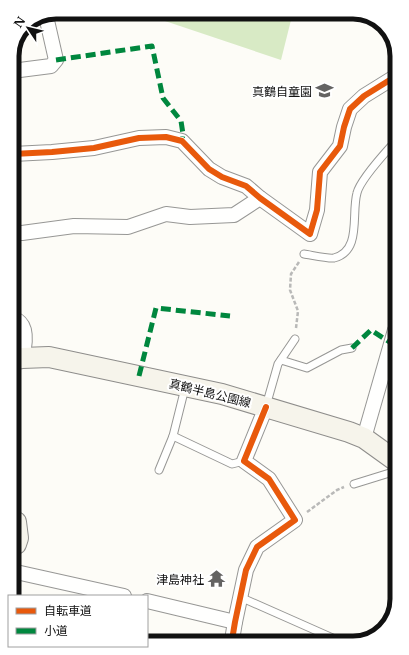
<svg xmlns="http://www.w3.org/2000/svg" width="409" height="655" viewBox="0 0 409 655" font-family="'Libre Baskerville','Noto Sans JP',serif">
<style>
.forest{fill:#d8eac5}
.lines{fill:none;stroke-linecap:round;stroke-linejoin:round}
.service-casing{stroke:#979795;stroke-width:9}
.minor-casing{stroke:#979795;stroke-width:16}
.secondary-casing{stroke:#8e8d8b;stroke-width:22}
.path{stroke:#b9b9b8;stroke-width:2.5;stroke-dasharray:4 2;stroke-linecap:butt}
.service{stroke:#fffffe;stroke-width:7}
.minor{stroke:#fffffe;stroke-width:14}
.secondary{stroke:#f6f4eb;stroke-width:20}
.quiet{stroke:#00873e;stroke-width:5;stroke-dasharray:10 5;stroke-linecap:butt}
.cycleway-casing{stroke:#fff;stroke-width:8}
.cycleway{stroke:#e8590c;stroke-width:6}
.labels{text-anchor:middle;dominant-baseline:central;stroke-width:4;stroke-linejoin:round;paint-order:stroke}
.poi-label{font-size:12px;fill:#111;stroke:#fff;text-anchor:end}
.street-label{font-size:12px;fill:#111;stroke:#fff}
.rim{fill:none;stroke:#111;stroke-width:5}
</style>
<rect width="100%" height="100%" fill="#fdfcf7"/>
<path class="forest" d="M158 12H293L281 60 159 19Z"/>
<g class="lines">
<defs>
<g id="service">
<path d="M304 254C311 255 329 259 334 258 362 251 351 214 357 193 360 180 384 154 393 144"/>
<path d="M281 360 307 368 341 350 352 348"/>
<path d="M266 406 278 364 295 339"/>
<path d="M173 436 232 464 244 461"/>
<path d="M159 470 173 436 185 388"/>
<path d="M354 484 396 471"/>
<path d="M240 597 335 639"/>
</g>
<g id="minor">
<path d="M12 71 51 66 56 60 46 16"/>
<path d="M13 154 52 152 94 148 139 138 166 137 182 141 209 169 222 177 246 186 260 198 310 234 317 210 320 172 340 146 344 127 350 109 364 96 393 78"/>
<path d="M14 233H22L74 226 128 227 166 214 190 217 234 215 260 198"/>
<path d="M14 319C29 324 25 346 22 358"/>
<path d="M364 438 395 330"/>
<path d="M16 572 124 596"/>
<path d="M147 601 235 622"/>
<path d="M232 640 235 622 246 570 257 547 295 520 269 479 244 461 266 407"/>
</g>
<g id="secondary">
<path d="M15 359 22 358 49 357 222 394 349 432 364 438 396 461"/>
<path d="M16 522 18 538 16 544"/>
</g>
</defs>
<use href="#service" class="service-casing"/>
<use href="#minor" class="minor-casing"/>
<use href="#secondary" class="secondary-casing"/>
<g class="path">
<path d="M296 328 298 311 290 290 291 274 299 262"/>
<path d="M307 512 337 490 344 487"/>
</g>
<use href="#service" class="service"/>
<use href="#minor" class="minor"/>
<use href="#secondary" class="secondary"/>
<g class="quiet">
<path d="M56 60 152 46 163 98 181 121 183 134 182 141"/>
<path d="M352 348 371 330 391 343"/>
<path d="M139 376 156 308 230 316"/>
</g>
<defs>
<g id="cycleway">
<path d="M13 154 52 152 94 148 139 138 166 137 182 141 209 169 222 177 246 186 260 198 310 234 317 210 320 172 340 146 344 127 350 109 364 96 393 78"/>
<path d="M232 640 235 622 246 570 257 547 295 520 269 479 244 461 266 407"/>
</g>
</defs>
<use href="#cycleway" class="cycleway-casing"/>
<use href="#cycleway" class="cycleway"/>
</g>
<defs>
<symbol id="school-bare" viewBox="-9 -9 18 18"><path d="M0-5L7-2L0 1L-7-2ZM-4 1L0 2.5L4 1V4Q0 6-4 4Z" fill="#646362" stroke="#fff" stroke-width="2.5" paint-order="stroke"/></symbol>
<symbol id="temple-bare" viewBox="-9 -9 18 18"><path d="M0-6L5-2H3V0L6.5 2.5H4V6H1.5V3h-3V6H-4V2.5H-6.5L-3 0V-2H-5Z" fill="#646362" stroke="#fff" stroke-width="2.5" paint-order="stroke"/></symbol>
</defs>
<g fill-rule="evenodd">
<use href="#school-bare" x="312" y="78" width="25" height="25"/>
<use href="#temple-bare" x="204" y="566" width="25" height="25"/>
</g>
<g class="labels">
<g class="poi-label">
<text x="312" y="91">真鶴自童園</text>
<text x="204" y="579">津島神社</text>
</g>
<g class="street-label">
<text transform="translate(210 393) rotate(14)">真鶴半島公園線</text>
</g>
</g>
<path d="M0 0H409V655H0ZM56 19H353A37 37 0 0 1 390 56V599A37 37 0 0 1 353 636H56A37 37 0 0 1 19 599V56A37 37 0 0 1 56 19Z" fill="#fff" fill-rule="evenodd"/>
<path class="rim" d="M56 19H353A37 37 0 0 1 390 56V599A37 37 0 0 1 353 636H56A37 37 0 0 1 19 599V56A37 37 0 0 1 56 19Z"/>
<rect x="8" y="595" width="140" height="52" fill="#ffffff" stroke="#a0a0a0"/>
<rect x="16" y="608" width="20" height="6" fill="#e8590c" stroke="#a0a0a0"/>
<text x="44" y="615" font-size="12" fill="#111111">自転車道</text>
<rect x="16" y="628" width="20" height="6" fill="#00873e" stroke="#a0a0a0"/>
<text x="44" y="635" font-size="12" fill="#111111">小道</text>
<g transform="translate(28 28) rotate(305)" stroke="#ffffff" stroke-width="3" paint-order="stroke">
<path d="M0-3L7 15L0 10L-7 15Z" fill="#111111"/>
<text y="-6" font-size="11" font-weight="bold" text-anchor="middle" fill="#111111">N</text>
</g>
</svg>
